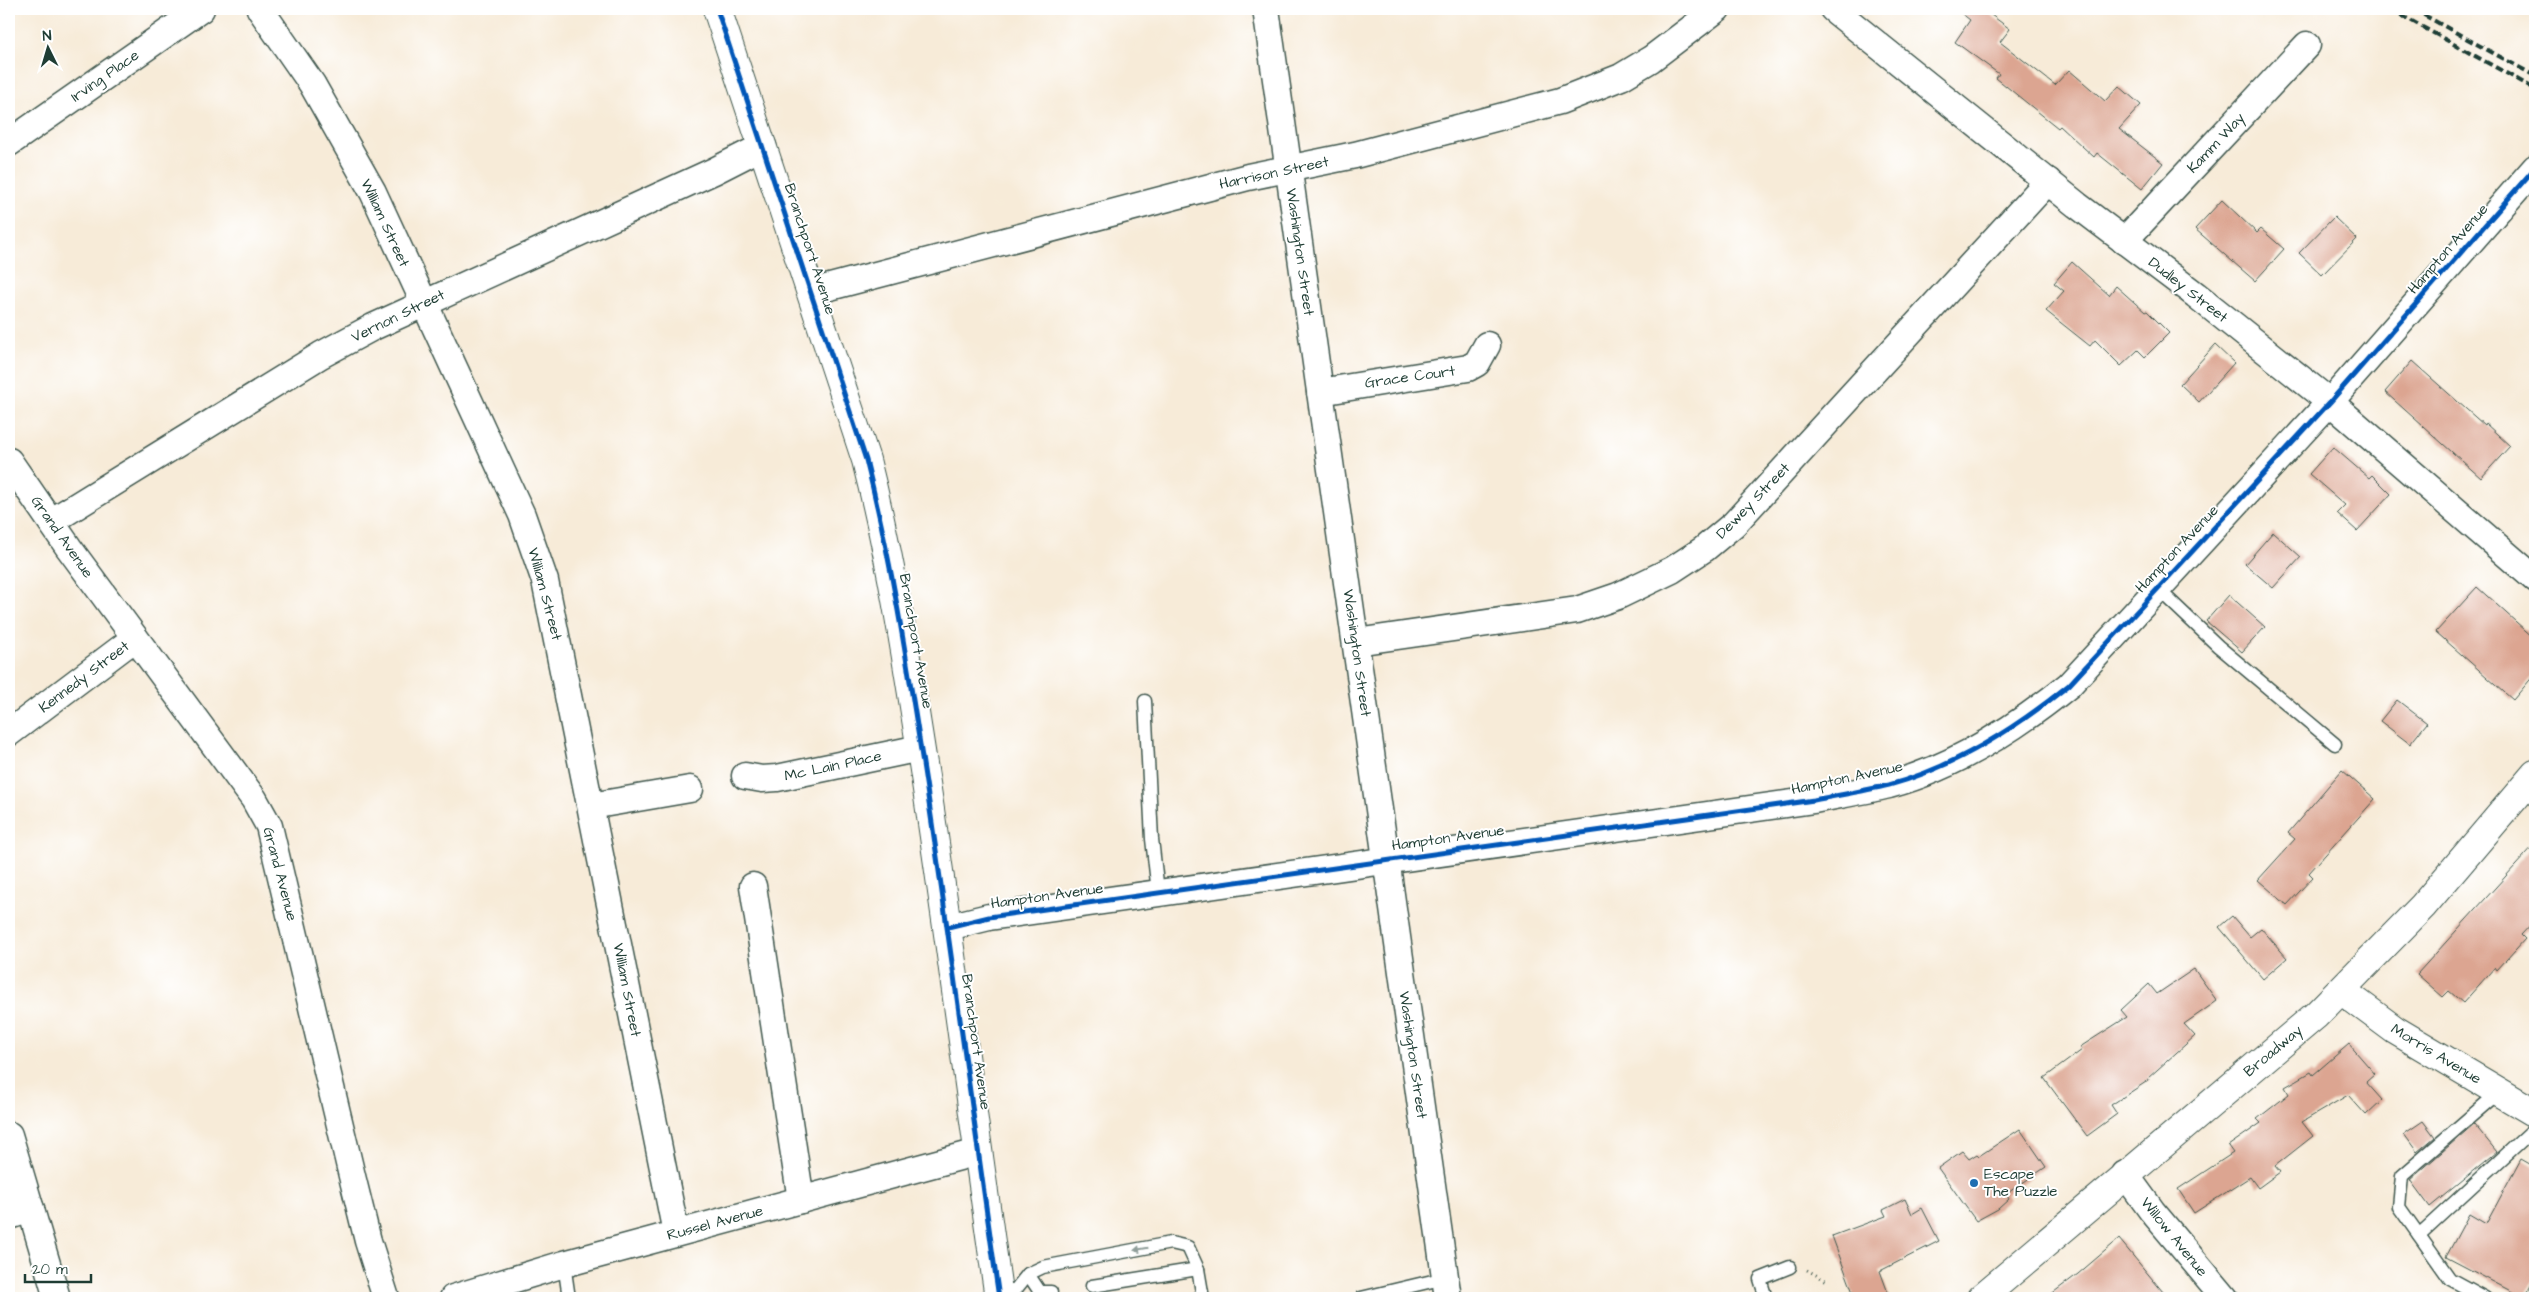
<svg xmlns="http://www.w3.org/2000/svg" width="2544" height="1307" viewBox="0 0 2544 1307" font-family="'Architects Daughter',sans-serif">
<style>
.building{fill:#dca591}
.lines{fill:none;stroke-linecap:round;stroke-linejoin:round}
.lane-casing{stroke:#3f574d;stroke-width:15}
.street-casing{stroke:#3f574d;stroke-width:29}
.secondary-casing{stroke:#3f574d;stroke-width:30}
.path{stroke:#3f574d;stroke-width:3;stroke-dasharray:1 4;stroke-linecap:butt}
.lane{stroke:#fff;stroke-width:12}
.street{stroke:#fff;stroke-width:26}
.secondary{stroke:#fff;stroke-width:28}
.rail{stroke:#1f3d34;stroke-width:4;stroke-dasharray:8 4;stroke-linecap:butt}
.cycleway-casing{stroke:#fff;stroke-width:8}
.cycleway{stroke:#0057b8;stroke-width:5}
.oneway{fill:#8f9e9a}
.poi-dot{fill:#1f6fb2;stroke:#fff;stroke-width:2}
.labels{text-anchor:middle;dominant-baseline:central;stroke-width:4;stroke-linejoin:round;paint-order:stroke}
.street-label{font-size:15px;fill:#1f3d34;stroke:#fff}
.poi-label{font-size:15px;fill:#1f3d34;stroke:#fff;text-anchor:start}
</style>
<rect width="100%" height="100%" fill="#fff"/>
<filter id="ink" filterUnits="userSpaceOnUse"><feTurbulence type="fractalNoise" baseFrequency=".02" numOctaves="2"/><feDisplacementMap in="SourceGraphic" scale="10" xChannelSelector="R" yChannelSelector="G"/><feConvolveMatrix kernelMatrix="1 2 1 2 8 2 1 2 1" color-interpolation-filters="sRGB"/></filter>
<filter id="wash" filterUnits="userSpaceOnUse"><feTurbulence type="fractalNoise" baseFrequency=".0096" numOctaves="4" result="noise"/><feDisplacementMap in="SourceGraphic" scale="20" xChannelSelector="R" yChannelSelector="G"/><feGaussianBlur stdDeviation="1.12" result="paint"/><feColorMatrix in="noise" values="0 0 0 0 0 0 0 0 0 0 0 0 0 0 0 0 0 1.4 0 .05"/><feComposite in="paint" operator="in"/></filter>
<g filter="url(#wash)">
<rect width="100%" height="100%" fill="#f7ebd8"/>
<g id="blocks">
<g class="building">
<path d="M1956 9H1983L2010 29 2000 42 2055 85 2069 70 2105 101 2119 86 2141 105 2119 129 2163 163 2142 189 2097 153 2094 157 2060 126 2058 128 1996 78 1999 74 1955 42 1970 20Z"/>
<path d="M2222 200 2257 233 2261 229 2284 249 2255 281 2195 229Z"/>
<path d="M2334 217 2357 239 2322 275 2299 253Z"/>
<path d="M2072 262 2109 295 2116 286 2145 312 2147 311 2169 333 2145 357 2138 350 2121 366 2095 340 2090 346 2046 311 2064 291 2054 283Z"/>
<path d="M2215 345 2234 363 2199 402 2180 384Z"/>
<path d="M2412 361 2484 425 2485 423 2510 446 2481 478 2385 392Z"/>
<path d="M2333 447 2369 478 2372 475 2391 494 2357 531 2337 513 2345 505 2309 474Z"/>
<path d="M2273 532 2301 557 2273 588 2245 564Z"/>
<path d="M2477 587 2535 639V674L2513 700 2436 632Z"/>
<path d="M2229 595 2265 627 2242 652 2206 621Z"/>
<path d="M2397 700 2427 723 2410 744 2380 721Z"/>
<path d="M2342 770 2375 799 2309 873 2313 877 2287 905 2258 880 2295 839 2288 833Z"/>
<path d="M2535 844V920L2521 935 2525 939 2497 970 2495 967 2463 1003 2449 991 2443 997 2417 974Z"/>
<path d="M2232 916 2250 937 2261 928 2287 958 2263 979 2219 927Z"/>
<path d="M2194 969 2217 1001 2184 1024 2195 1036 2148 1078 2149 1080 2111 1105 2117 1114 2087 1136 2044 1078 2082 1050 2080 1047 2127 1017 2121 1010 2149 984 2157 994Z"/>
<path d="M2349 1044 2375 1074 2366 1082 2382 1100 2366 1115 2348 1095 2302 1122 2313 1136 2275 1166 2280 1172 2258 1188 2250 1177 2194 1213 2178 1189 2233 1153 2228 1146 2261 1123 2257 1119 2289 1094 2285 1087 2311 1072 2313 1075Z"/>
<path d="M2423 1121 2435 1137 2417 1152 2404 1134Z"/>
<path d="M2474 1124 2497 1152 2430 1207 2410 1180Z"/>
<path d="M2020 1129 2046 1167 2006 1194 2009 1199 1998 1209 1976 1221 1938 1168 1962 1151 1969 1159 1977 1154 1979 1156Z"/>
<path d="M2521 1159 2535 1167V1278L2524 1298 2446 1257 2469 1214 2486 1224Z"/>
<path d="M1905 1199 1912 1214 1922 1208 1939 1241 1880 1271 1890 1298H1855L1832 1236 1886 1216 1883 1210Z"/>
<path d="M2119 1239 2168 1298H2046L2078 1274Z"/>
</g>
</g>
</g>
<g filter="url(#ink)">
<use href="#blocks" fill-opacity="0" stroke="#3f574d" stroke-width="1"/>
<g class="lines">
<defs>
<g id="lane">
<path d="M2158 589 2218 646 2335 744"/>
<path d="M1145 701 1152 839 1158 892"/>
<path d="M2419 1235 2535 1128"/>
<path d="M564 1264 569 1298"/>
<path d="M1028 1274 1040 1292H1051"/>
<path d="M1092 1286 1198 1269"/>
<path d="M999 1294 1016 1289 1028 1274 1043 1267 1171 1243 1188 1247 1198 1269 1203 1298"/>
<path d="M1361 1298 1445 1278"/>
<path d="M1766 1298 1760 1279 1790 1267"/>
<path d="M2485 1298 2450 1279 2399 1207 2402 1176 2499 1092"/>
</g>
<g id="street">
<path d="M260 9 312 84 373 192 522 515 545 581 676 1233"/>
<path d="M1266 9 1448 1298"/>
<path d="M1833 9 2077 205 2196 295 2330 402 2535 579"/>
<path d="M9 143 201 9"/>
<path d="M2124 241 2307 45"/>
<path d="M811 292 1248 177 1355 155 1560 101 1621 77 1651 59 1717 9"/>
<path d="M1320 392 1468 368 1477 363 1487 345"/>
<path d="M9 461 69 548 254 799 269 826 352 1176 368 1241 386 1298"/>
<path d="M52 521 321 355 373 327 714 171 763 146"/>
<path d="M1356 642 1577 610 1618 596 1672 570 1704 549 1734 524 2048 181"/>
<path d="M9 733 135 638"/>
<path d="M745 776 762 779 777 778 920 748"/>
<path d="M591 806 690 789"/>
<path d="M753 886 801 1200"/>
<path d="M948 927 989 917 1814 800C1839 795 1864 791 1889 785 1956 767 2016 728 2069 685L2330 402 2535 168"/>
<path d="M9 1135 57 1298"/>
<path d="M2125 1174 2152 1211 2225 1298"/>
<path d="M9 1216 31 1209"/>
<path d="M453 1298 564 1264 978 1152"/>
</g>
<g id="secondary">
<path d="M717 9 866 460C893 566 909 674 926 783 952 954 974 1126 999 1298"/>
<path d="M2341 990 2395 1030 2535 1113"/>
<path d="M1981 1298 2316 1015 2423 906 2535 774"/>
</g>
</defs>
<use href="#lane" class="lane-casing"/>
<use href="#street" class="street-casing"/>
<use href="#secondary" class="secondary-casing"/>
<path class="path" d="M1807 1270 1827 1281"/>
<use href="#lane" class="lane"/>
<use href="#street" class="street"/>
<use href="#secondary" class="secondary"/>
<g class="rail">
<path d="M2390 9 2535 89"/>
<path d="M2413 9 2535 76"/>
</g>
<defs>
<g id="cycleway">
<path d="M717 9 866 460C893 566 909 674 926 783 952 954 974 1126 999 1298"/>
<path d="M948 927 989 917 1814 800C1839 795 1864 791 1889 785 1956 767 2016 728 2069 685L2330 402 2535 168"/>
</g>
</defs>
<use href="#cycleway" class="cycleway-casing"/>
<use href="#cycleway" class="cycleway"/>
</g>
<defs><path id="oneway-solid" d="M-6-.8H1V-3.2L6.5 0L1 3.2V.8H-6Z" transform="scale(1.25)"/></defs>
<use class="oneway" href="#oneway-solid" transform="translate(1141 1249) rotate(170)"/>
</g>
<circle class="poi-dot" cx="1974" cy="1183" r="5"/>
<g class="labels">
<g class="street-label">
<text transform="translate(105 76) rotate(-35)">Irving Place</text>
<text transform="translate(2216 143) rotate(-47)">Kamm Way</text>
<text transform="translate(1274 173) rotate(-12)">Harrison Street</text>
<text transform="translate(385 223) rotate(65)">William Street</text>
<text transform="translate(810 249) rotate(72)">Branchport Avenue</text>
<text transform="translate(2448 249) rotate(-49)">Hampton Avenue</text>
<text transform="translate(1300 252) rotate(82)">Washington Street</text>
<text transform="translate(2188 290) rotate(38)">Dudley Street</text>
<text transform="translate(398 316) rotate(-26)">Vernon Street</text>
<text transform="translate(1410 377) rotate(-8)">Grace Court</text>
<text transform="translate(1753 501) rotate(-46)">Dewey Street</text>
<text transform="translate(62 537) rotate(55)">Grand Avenue</text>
<text transform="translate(2177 549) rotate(-47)">Hampton Avenue</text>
<text transform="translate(545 594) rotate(75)">William Street</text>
<text transform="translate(916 641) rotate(80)">Branchport Avenue</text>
<text transform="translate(1357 653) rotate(82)">Washington Street</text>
<text transform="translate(84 677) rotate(-37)">Kennedy Street</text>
<text transform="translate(833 766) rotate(-12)">Mc Lain Place</text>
<text transform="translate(1847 778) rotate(-12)">Hampton Avenue</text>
<text transform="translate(1448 838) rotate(-8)">Hampton Avenue</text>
<text transform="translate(280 874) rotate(75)">Grand Avenue</text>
<text transform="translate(1047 896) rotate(-8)">Hampton Avenue</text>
<text transform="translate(627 990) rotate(79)">William Street</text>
<text transform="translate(976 1042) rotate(82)">Branchport Avenue</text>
<text transform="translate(2273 1051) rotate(-40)">Broadway</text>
<text transform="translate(2436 1054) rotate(31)">Morris Avenue</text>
<text transform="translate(1413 1055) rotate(82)">Washington Street</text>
<text transform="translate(715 1223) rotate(-15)">Russel Avenue</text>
<text transform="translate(2174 1237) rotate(51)">Willow Avenue</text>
</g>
<g class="poi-label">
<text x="1984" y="1174">Escape<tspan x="1984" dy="17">The Puzzle</tspan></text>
</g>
</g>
<rect width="2544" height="1307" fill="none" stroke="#fff" stroke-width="30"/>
<g transform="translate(48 48) rotate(355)" stroke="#ffffff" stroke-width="4" paint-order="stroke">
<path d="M0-4L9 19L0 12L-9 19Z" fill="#1f3d34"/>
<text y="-8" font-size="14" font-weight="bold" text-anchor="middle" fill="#1f3d34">N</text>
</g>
<path d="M25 1274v8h66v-8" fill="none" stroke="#1f3d34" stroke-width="2.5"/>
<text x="32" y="1274" font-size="15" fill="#1f3d34" stroke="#ffffff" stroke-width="4" paint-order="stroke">20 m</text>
</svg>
